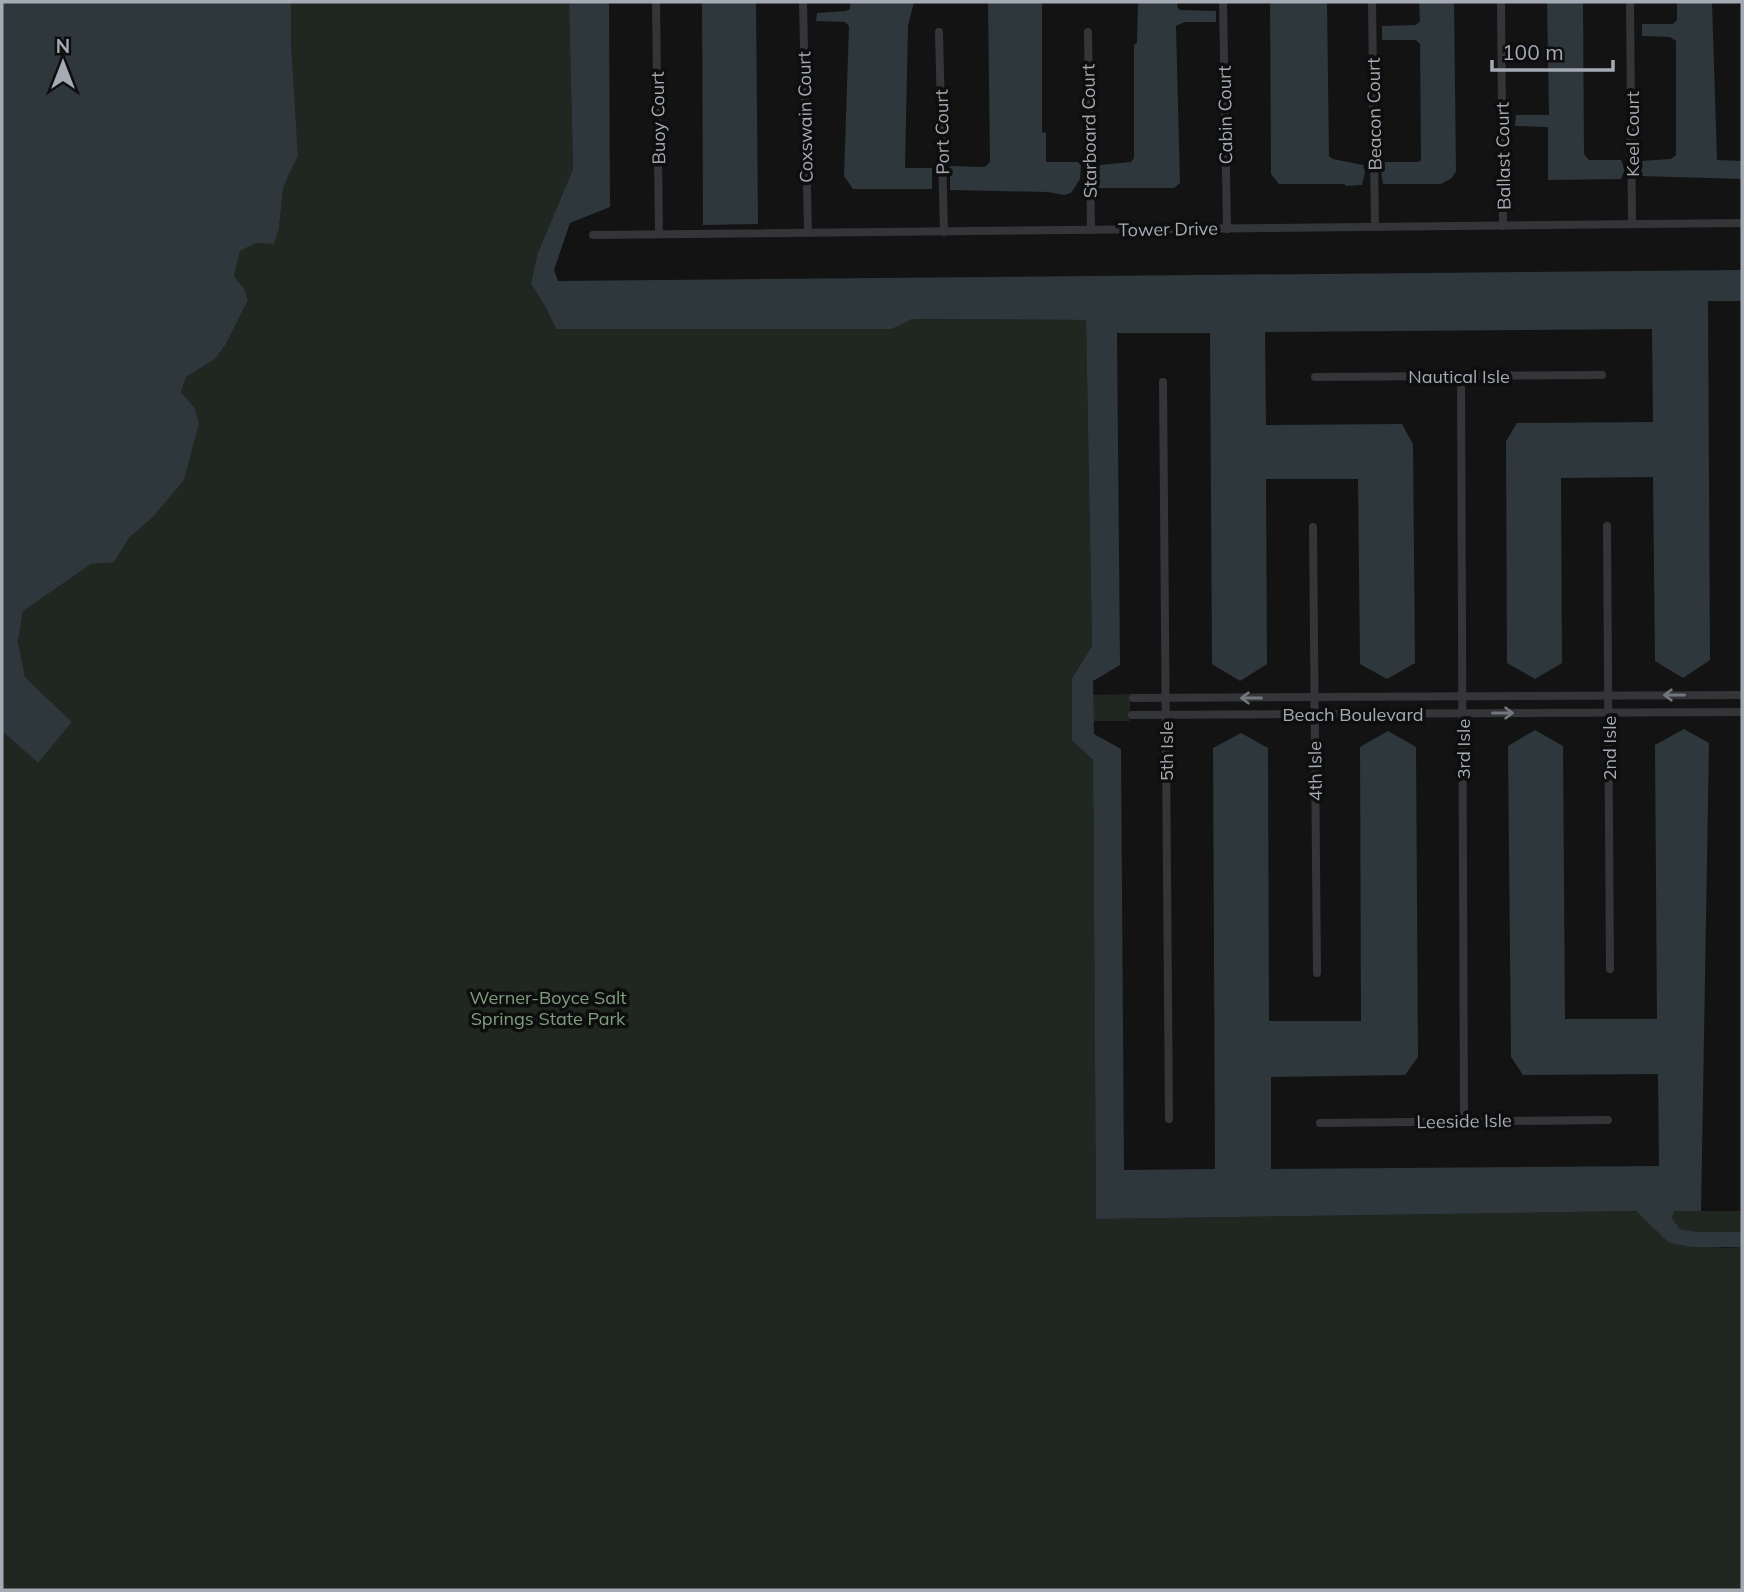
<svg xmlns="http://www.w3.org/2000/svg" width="1744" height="1592" viewBox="0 0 1744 1592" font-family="Mulish,sans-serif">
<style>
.green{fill:#1f2720}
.water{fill:#2d373c}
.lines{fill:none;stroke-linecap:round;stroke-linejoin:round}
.street{stroke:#343539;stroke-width:8}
.oneway{stroke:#72767d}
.labels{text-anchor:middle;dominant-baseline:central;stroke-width:7;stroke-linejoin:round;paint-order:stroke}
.street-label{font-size:18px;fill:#a5abb4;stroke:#0e0e0f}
.park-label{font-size:18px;fill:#7f9e7d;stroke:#0e0e0f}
</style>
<rect width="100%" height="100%" fill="#131314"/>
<g class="green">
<path d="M291 2H569L573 169 537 255 531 284 545 306 556 329H892L912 319 1086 320 1092 646 1072 678V739L1093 760 1096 1219 1637 1211 1669 1243 1724 1248 1742 1247V1590H2V731L38 763 72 722 25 677 18 641 23 610 91 564 114 561 129 538 153 517 184 479 194 407 181 392 186 377 215 359 226 344 248 300 245 290 234 276 240 251 256 243 279 228 283 189 289 174 298 156 291 42Z"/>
<path d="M1130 694V721H1093V695Z"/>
<path d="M1673 1211H1742V1232H1698L1680 1229 1672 1218Z"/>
</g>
<g class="water">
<path d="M2 2H291V42L298 156 289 174 283 189 279 228 274 244 256 243 240 251 234 276 245 290 248 300 226 344 215 359 186 377 181 392 194 407 199 423 184 480 153 517 129 538 114 562 91 564 23 611 18 641 25 677 72 722 38 763 2 731Z"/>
<path d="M569 2H609L610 207 570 223 554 270 558 281 1741 270V301H1708L1710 660 1683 678 1655 661 1653 477 1561 478 1562 663 1535 679 1507 663 1506 441 1517 423 1653 422 1652 329 1265 332 1266 425 1402 424 1413 444 1415 663 1387 679 1360 664 1358 479H1266L1267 664 1240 681 1212 664 1210 333H1117L1120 665 1093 681 1094 734 1121 749 1124 1170 1215 1169 1213 748 1241 733 1268 748 1269 1021H1361L1360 747 1388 731 1416 747 1418 1057 1405 1075 1271 1077V1169L1659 1166 1658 1074 1523 1075 1511 1057 1508 746 1535 730 1563 746 1565 1019H1657L1655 745 1684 729 1709 743 1701 1211H1674L1672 1218 1680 1229 1698 1232H1742V1247H1692L1669 1243 1636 1211 1096 1219 1093 760 1072 740V678L1092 646 1086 320 912 319 892 329H556L545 306 531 284 537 255 573 169Z"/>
<path d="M702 2H756L758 224 703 225Z"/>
<path d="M850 2H914L908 26 905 168H932V189H853L844 176 849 26 845 22 816 21 817 13 846 11 850 9Z"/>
<path d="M988 2H1042V132L1046 133V162H1077L1081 164 1080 179 1071 193 1064 195 1048 192 950 190V166L985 167 990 162Z"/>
<path d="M1138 2H1178L1177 7 1180 10 1216 11V22H1185L1176 26 1180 183 1174 188H1098L1096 176 1100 165 1131 162 1134 158V45L1137 43Z"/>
<path d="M1270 2H1327L1329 156 1333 159 1363 165 1365 172 1362 185 1346 186 1344 184H1279L1271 174Z"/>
<path d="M1419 2H1454L1456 171 1452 178 1441 184H1383L1381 172V162H1418L1421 160 1420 44 1416 40H1382V26L1416 25 1420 21Z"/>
<path d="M1547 2H1583L1584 154 1589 160H1621L1625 170 1621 179 1548 180V128L1547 127 1515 126 1516 115H1549Z"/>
<path d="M1677 2H1712L1717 160 1742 161V179L1640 176 1641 161 1671 159 1676 155V41L1670 37 1642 36V24H1673L1677 20Z"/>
</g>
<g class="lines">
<g class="street">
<path d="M656 2 659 234"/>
<path d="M803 2 808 233"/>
<path d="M1223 2 1227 229"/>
<path d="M1372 2 1375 227"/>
<path d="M1501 2 1503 226"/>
<path d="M1630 2 1632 224"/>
<path d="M939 32 944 232"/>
<path d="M1088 32 1091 230"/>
<path d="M593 235 1742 223"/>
<path d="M1461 376 1464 1121"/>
<path d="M1315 377 1602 375"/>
<path d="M1163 382 1169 1119"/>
<path d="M1607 526 1610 969"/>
<path d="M1313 527 1317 973"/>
<path d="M1133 698 1742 695"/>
<path d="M1132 715 1742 712"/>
<path d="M1320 1123 1608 1120"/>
</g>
</g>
<defs><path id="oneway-shaft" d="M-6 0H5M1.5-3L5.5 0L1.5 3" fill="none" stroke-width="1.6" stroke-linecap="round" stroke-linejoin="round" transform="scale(1.75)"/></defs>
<g class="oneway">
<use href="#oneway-shaft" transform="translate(1674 695) rotate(-180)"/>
<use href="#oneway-shaft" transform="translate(1251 698) rotate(180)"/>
<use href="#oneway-shaft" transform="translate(1503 713)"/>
</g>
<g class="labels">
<g class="street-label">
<text transform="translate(1374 114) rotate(-91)">Beacon Court</text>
<text transform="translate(1225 115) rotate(-91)">Cabin Court</text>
<text transform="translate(805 117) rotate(-91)">Coxswain Court</text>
<text transform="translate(658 118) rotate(-91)">Buoy Court</text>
<text transform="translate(1089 131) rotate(-91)">Starboard Court</text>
<text transform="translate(942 132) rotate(-91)">Port Court</text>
<text transform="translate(1632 134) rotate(-90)">Keel Court</text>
<text transform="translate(1503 156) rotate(-91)">Ballast Court</text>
<text transform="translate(1168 229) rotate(-1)">Tower Drive</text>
<text x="1459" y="376">Nautical Isle</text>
<text x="1353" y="714">Beach Boulevard</text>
<text transform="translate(1609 748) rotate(-90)">2nd Isle</text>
<text transform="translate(1463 749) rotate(-90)">3rd Isle</text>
<text transform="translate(1166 751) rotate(-90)">5th Isle</text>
<text transform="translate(1315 771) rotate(-91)">4th Isle</text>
<text transform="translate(1464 1121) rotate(-1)">Leeside Isle</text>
</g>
<g class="park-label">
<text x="548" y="997">Werner-Boyce Salt<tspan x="548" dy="21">Springs State Park</tspan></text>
</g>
</g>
<rect width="1744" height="1592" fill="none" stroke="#a5abb4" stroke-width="7"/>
<g transform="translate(63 63)" stroke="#0e0e0f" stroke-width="5" paint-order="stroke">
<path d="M0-5L12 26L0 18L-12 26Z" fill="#a5abb4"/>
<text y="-10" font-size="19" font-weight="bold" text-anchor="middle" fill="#a5abb4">N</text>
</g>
<path d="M1492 60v10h121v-10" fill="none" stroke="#a5abb4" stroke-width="3.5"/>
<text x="1502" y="60" font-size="21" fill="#a5abb4" stroke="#0e0e0f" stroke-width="5" paint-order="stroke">100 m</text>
</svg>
